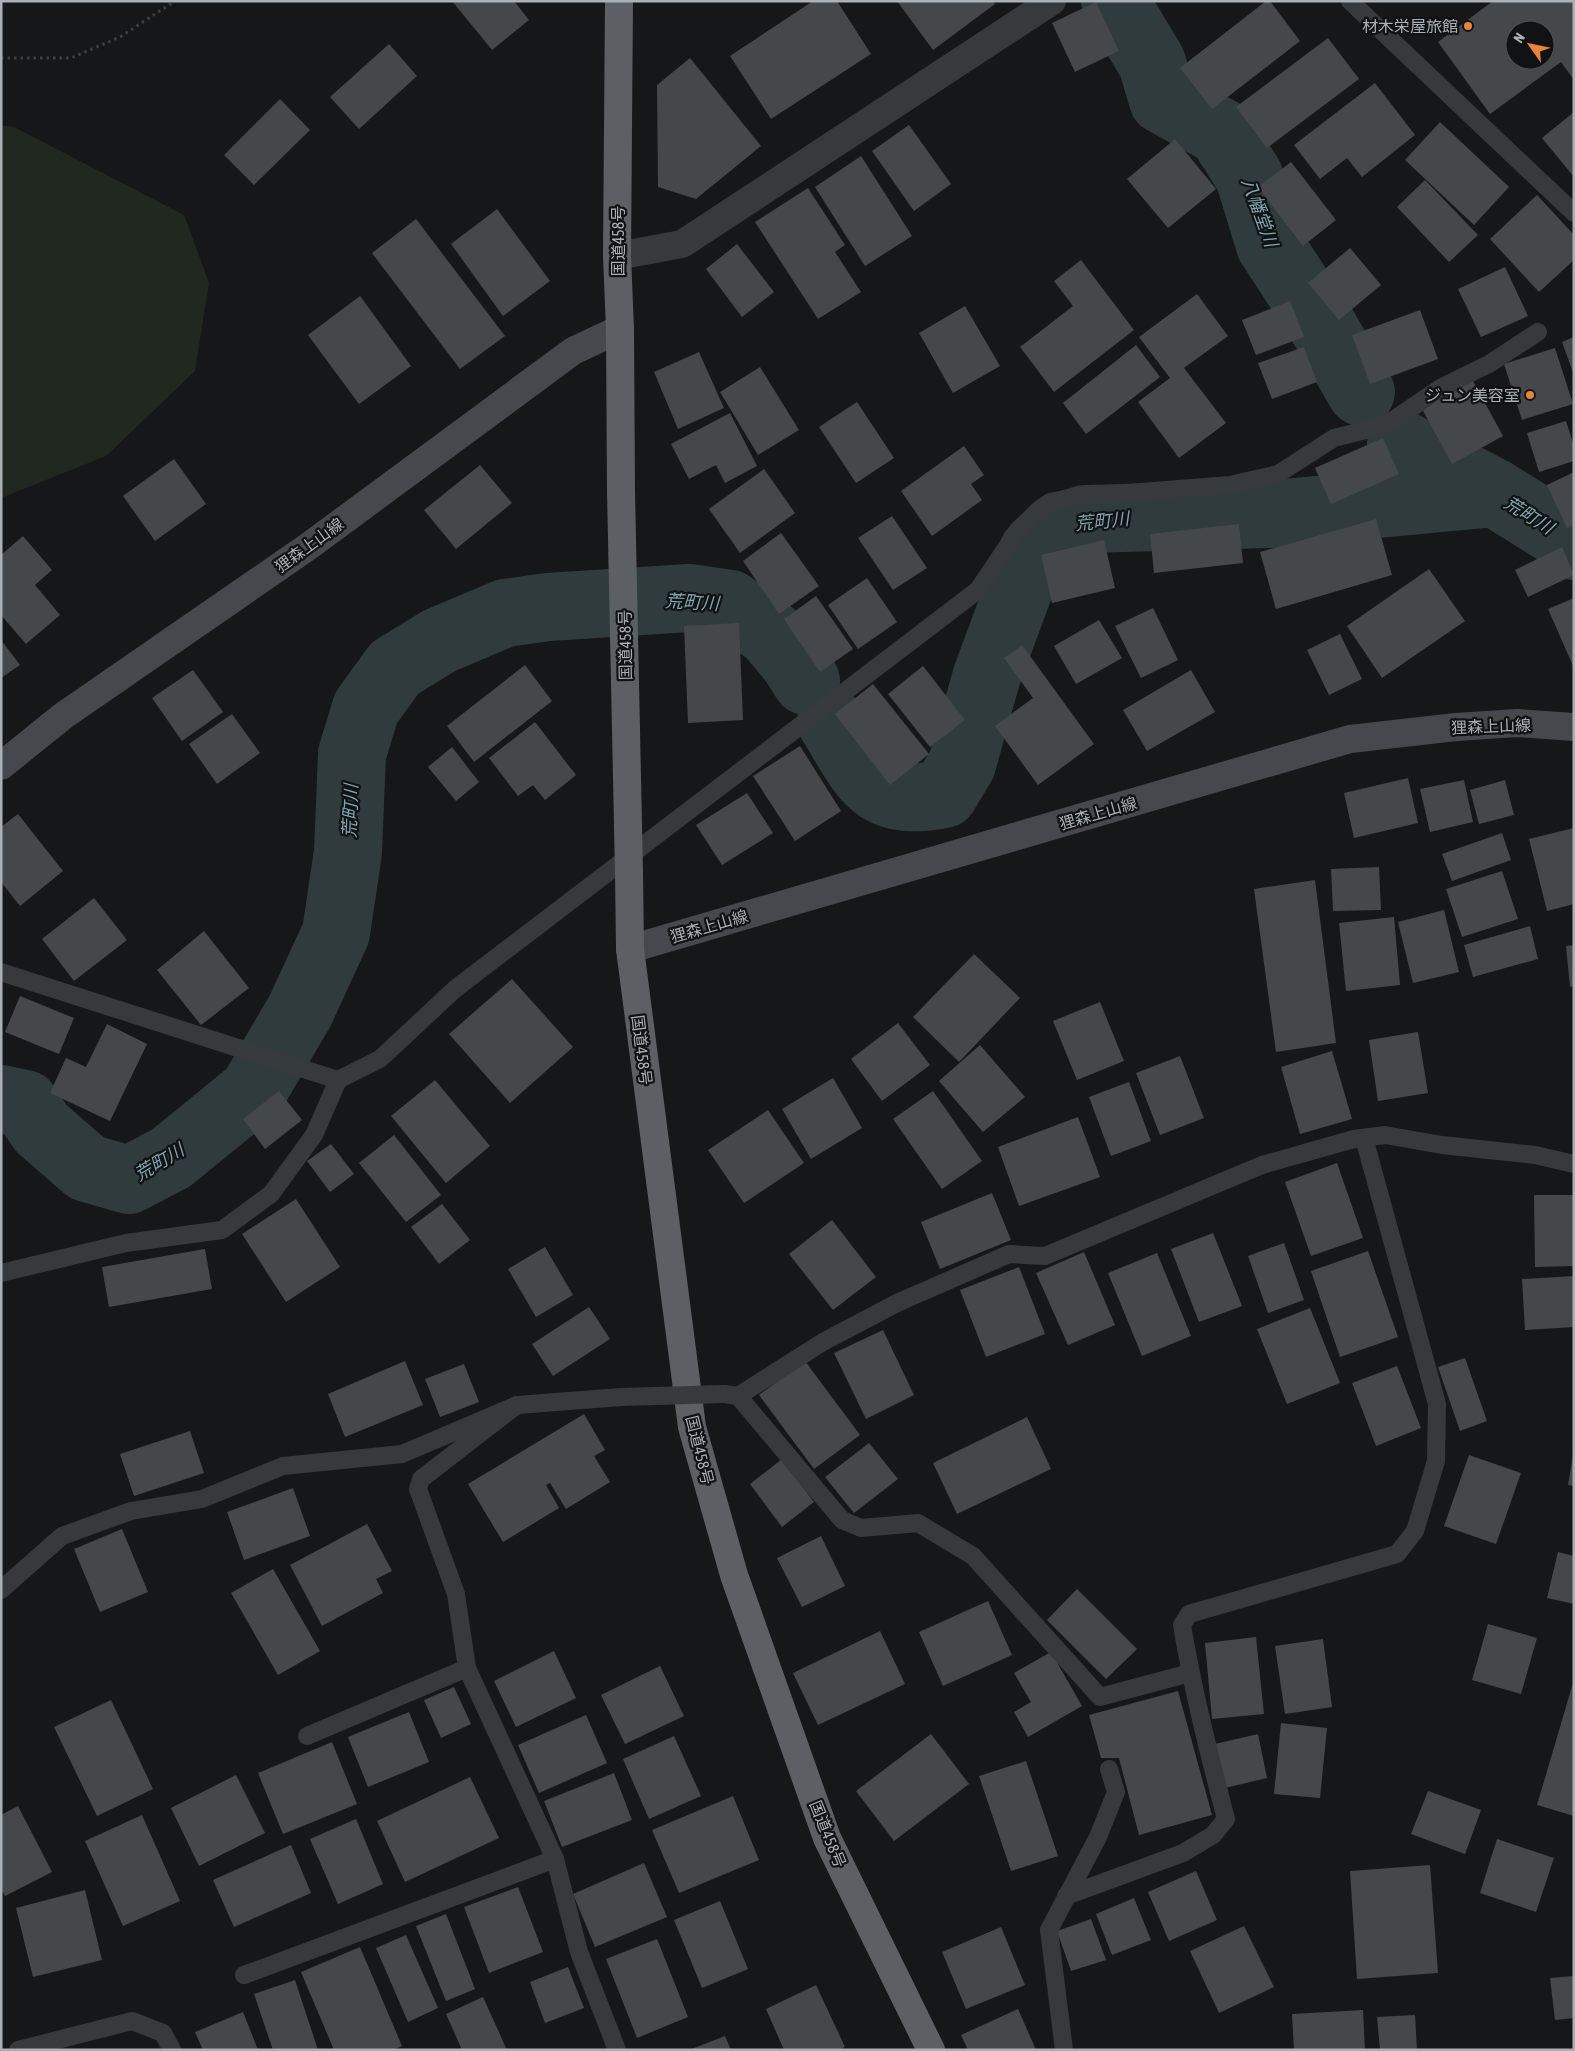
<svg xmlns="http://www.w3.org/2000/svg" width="1575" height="2051" viewBox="0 0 1575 2051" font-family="'Asap Condensed','Noto Sans JP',sans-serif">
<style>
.green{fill:#212820}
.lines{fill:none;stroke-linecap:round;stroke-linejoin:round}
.river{stroke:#2f3b3d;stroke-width:68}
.building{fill:#45484b;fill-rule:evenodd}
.path{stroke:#3d4144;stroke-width:3;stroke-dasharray:2.5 4;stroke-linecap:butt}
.service{stroke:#373a3d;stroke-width:18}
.minor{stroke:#373a3d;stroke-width:28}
.secondary{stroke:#45494d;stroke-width:28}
.trunk{stroke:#5c6065;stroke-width:28}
.service-bridge{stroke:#373a3d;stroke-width:18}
.trunk-bridge{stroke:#5c6065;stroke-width:28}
.poi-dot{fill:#ea843c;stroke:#111213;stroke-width:2}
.labels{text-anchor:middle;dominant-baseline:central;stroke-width:4.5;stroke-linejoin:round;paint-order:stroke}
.poi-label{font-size:16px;fill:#a9b1b7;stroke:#111213;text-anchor:end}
.street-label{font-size:16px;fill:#a9b1b7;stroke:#111213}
.water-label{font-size:18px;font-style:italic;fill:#81a7b1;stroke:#111213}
</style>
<rect width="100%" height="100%" fill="#161718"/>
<path class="green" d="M1 125 14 127 184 215 209 283 195 371 106 456 1 498Z"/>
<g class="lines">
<g class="river">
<path d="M1115 1 1152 63 1163 100 1221 132 1249 176 1270 245 1321 323 1361 392"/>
<path d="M1401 444 1495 493 1556 531 1574 546"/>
<path d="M831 722C865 776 871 808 944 794L962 764 987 675 1033 551 1056 528 1085 519 1273 514 1495 493"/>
<path d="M1 1099 25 1104 41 1128 87 1168 129 1180 171 1158 253 1091 300 1011 336 933 348 852 352 754 366 708 395 668 439 641 505 613 548 607 689 598 730 604 770 633 794 662 806 681"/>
</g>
</g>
<g class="building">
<path d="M452 1H514L529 20 492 50Z"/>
<path d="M813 1H837L871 54 771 119 730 56Z"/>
<path d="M897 1H993L995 4 933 50Z"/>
<path d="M1266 1H1270L1300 41 1212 109 1180 68Z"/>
<path d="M1493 1H1574V80L1561 62 1490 114 1438 42ZM1515 30H1545V60H1515Z"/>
<path d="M1096 2 1119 51 1075 72 1052 23Z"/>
<path d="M1328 38 1359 79 1267 148 1236 107Z"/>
<path d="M389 44 417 76 359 129 330 97Z"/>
<path d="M690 58 761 146 696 199 658 187 657 85Z"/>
<path d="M1375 83 1415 135 1362 177 1347 158 1320 179 1294 145Z"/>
<path d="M280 99 310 130 254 185 224 155Z"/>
<path d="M1574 112V177L1542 138Z"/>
<path d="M1440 122 1509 187 1474 225 1405 160Z"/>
<path d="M909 125 951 184 914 211 872 151Z"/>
<path d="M1175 139 1216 189 1168 228 1127 179Z"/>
<path d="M861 156 912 236 865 266 815 187Z"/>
<path d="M1291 162 1336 220 1303 246 1258 187Z"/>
<path d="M1425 180 1478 235 1449 262 1397 207Z"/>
<path d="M808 188 845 245 835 252 861 292 818 319 755 222Z"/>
<path d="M1537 195 1574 235V260L1539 292 1490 239Z"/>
<path d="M497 209 550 281 503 316 451 244Z"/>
<path d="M416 219 505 336 460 369 372 253Z"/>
<path d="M737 244 774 292 742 317 706 269Z"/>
<path d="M1350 248 1381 285 1339 320 1308 283Z"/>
<path d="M1081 260 1134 330 1054 392 1020 347 1073 306 1054 281Z"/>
<path d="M1505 267 1528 316 1481 337 1458 289Z"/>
<path d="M1197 294 1228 336 1184 368 1226 423 1179 458 1138 402 1170 378 1139 337Z"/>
<path d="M360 296 411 366 359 404 308 335Z"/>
<path d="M1290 301 1304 337 1256 355 1242 320Z"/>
<path d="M965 306 1000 366 953 393 919 333Z"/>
<path d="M1420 310 1438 359 1370 384 1352 335Z"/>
<path d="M1574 337V375L1562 342Z"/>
<path d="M1136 345 1160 377 1086 434 1063 403Z"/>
<path d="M1304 347 1317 382 1272 399 1258 363Z"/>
<path d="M1555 348 1573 404 1522 420 1504 364Z"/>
<path d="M699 352 724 408 678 429 654 372Z"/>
<path d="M760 367 799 430 758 455 720 392Z"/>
<path d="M1473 381 1503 436 1452 464 1422 409Z"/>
<path d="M857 402 894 458 856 483 819 427Z"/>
<path d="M730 413 757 466 725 483 716 465 689 479 671 444Z"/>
<path d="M1566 421 1574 446V461L1539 472 1527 433Z"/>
<path d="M1383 438 1399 474 1331 504 1315 468Z"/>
<path d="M964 446 984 475 971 484 982 500 932 536 901 491Z"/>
<path d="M174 459 206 504 155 541 123 496Z"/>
<path d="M480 465 512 503 456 549 424 510Z"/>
<path d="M764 469 795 513 740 553 709 509Z"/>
<path d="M1574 472V524L1567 528 1547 485Z"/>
<path d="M892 516 927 568 893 590 858 538Z"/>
<path d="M1376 519 1392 575 1276 609 1260 552Z"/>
<path d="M1239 524 1243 563 1154 573 1150 534Z"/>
<path d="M781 533 819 586 779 614 743 561Z"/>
<path d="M23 536 52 570 35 585 60 615 26 644 1 615V555Z"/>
<path d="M1104 540 1115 588 1052 603 1041 555Z"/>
<path d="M1562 547 1574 575 1528 597 1515 570Z"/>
<path d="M1429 569 1465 621 1382 678 1347 626Z"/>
<path d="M867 578 897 622 858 649 828 605Z"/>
<path d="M816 596 853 649 820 672 784 619Z"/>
<path d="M1574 598V668L1548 609Z"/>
<path d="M1153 608 1178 660 1141 678 1115 626Z"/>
<path d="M1099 620 1122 658 1076 684 1054 646Z"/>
<path d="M739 623 743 720 688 723 684 626Z"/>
<path d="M1340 634 1362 679 1329 695 1307 650Z"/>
<path d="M1 640 20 665 1 678Z"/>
<path d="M1022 645 1094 744 1038 785 995 726 1033 698 1004 658Z"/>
<path d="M525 665 552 701 474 762 447 726Z"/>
<path d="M923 666 965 720 930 747 888 694Z"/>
<path d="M193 670 223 712 182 741 152 698Z"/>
<path d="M1191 670 1215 712 1147 751 1123 710Z"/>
<path d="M873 684 929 754 890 785 835 714Z"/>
<path d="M232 714 260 753 217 784 189 744Z"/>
<path d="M535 722 576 775 545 800 533 785 518 796 489 758Z"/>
<path d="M800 746 841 811 795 841 753 776Z"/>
<path d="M452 747 479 782 456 801 428 767Z"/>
<path d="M1408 778 1418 823 1354 838 1344 793Z"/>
<path d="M1464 780 1473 822 1430 832 1420 789Z"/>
<path d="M1505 780 1514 815 1479 824 1470 790Z"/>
<path d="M747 793 773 833 722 865 696 825Z"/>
<path d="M18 814 63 871 20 906 1 882V827Z"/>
<path d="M1574 828V904L1547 911 1529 839Z"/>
<path d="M1502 833 1511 860 1452 881 1442 854Z"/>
<path d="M1379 867 1381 910 1333 911 1331 869Z"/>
<path d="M1502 871 1518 919 1462 937 1446 889Z"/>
<path d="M1315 880 1336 1043 1276 1052 1254 889Z"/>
<path d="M94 898 127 940 74 981 42 939Z"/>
<path d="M1444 910 1459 972 1413 983 1398 922Z"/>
<path d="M1394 917 1400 985 1346 991 1339 923Z"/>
<path d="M1530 926 1538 959 1473 977 1464 945Z"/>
<path d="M204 931 249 988 201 1025 157 970Z"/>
<path d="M1574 945V986L1570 987 1566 946Z"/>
<path d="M974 954 1020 998 959 1062 913 1017Z"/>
<path d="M512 979 573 1047 510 1103 449 1034Z"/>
<path d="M20 996 74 1018 59 1054 5 1032Z"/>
<path d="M1100 1002 1124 1061 1077 1080 1053 1021Z"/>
<path d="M898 1023 930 1065 882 1101 851 1059Z"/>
<path d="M107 1024 147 1044 110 1121 50 1093 66 1058 86 1067Z"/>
<path d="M1418 1032 1428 1093 1378 1101 1369 1040Z"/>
<path d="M980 1045 1025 1097 983 1132 939 1081Z"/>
<path d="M1332 1051 1352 1119 1300 1134 1281 1067Z"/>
<path d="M1180 1056 1204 1118 1160 1135 1136 1073Z"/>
<path d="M833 1078 862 1128 811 1159 782 1109Z"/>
<path d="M435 1080 490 1146 446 1183 391 1116Z"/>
<path d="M1129 1082 1151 1141 1111 1156 1089 1097Z"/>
<path d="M279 1091 302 1120 265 1149 243 1119Z"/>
<path d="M933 1091 982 1161 942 1189 893 1119Z"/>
<path d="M768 1110 804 1163 744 1203 708 1150Z"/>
<path d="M1078 1117 1100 1177 1019 1206 998 1147Z"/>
<path d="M394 1135 441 1195 406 1222 359 1163Z"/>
<path d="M331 1144 354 1174 330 1192 307 1161Z"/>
<path d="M1337 1163 1363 1238 1311 1256 1285 1182Z"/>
<path d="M992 1193 1011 1240 940 1269 921 1222Z"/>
<path d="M1534 1195H1574V1266L1535 1267Z"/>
<path d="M296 1199 340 1267 286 1302 242 1234Z"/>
<path d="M442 1204 470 1240 439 1264 411 1227Z"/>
<path d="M832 1220 876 1277 833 1310 789 1254Z"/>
<path d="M1213 1233 1242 1306 1199 1322 1171 1249Z"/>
<path d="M1284 1243 1304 1300 1268 1313 1248 1256Z"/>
<path d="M545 1247 573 1295 536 1317 508 1269Z"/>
<path d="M205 1249 212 1289 109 1307 102 1267Z"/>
<path d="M1368 1251 1398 1337 1340 1357 1311 1271Z"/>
<path d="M1084 1252 1115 1325 1068 1345 1036 1273Z"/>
<path d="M1157 1253 1191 1336 1142 1356 1108 1273Z"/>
<path d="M1019 1267 1045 1334 986 1357 960 1290Z"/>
<path d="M1574 1276V1327L1525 1330 1522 1279Z"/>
<path d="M589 1307 610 1339 553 1376 532 1344Z"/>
<path d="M1310 1308 1340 1383 1287 1404 1257 1329Z"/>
<path d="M883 1330 914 1395 866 1419 834 1353Z"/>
<path d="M1465 1358 1487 1421 1460 1431 1438 1367Z"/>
<path d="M405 1361 423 1405 345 1437 328 1394Z"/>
<path d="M805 1361 860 1435 814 1469 759 1395Z"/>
<path d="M464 1364 479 1402 440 1417 425 1379Z"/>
<path d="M1397 1366 1421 1428 1376 1446 1352 1383Z"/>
<path d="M584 1414 605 1450 594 1456 610 1482 566 1509 550 1483 546 1485 559 1508 503 1542 468 1484Z"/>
<path d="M1027 1417 1051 1469 957 1514 933 1463Z"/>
<path d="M190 1431 204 1473 134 1496 120 1454Z"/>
<path d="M869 1443 898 1479 854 1513 825 1477Z"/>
<path d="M1469 1455 1521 1473 1496 1544 1444 1526Z"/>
<path d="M1573 1455H1574V1486L1568 1485Z"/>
<path d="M782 1459 814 1502 782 1527 750 1484Z"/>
<path d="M293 1488 310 1536 244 1560 227 1512Z"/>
<path d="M367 1524 392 1571 376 1579 383 1593 322 1626 290 1565Z"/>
<path d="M122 1529 148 1592 100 1612 74 1549Z"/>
<path d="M821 1536 845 1586 802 1607 777 1558Z"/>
<path d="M1558 1552 1574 1556V1604L1547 1598Z"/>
<path d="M273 1569 320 1651 278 1675 231 1593Z"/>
<path d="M1077 1589 1137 1649 1106 1679 1047 1620Z"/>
<path d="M988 1601 1012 1655 943 1686 919 1632Z"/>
<path d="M1488 1624 1537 1638 1521 1694 1472 1680Z"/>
<path d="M880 1631 905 1684 818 1725 793 1673Z"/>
<path d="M1256 1637 1264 1714 1212 1719 1205 1643Z"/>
<path d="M1323 1639 1332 1707 1285 1714 1275 1646Z"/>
<path d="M554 1651 576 1698 516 1727 494 1681Z"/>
<path d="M1051 1652 1082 1706 1028 1737 1014 1712 1031 1702 1014 1673Z"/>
<path d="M660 1666 684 1716 625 1744 601 1695Z"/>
<path d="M1573 1683H1574V1816L1537 1805Z"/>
<path d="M454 1687 471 1724 441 1738 424 1700Z"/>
<path d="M1178 1691 1212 1815 1139 1835 1119 1758H1101L1089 1715Z"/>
<path d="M111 1700 153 1789 97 1816 54 1727Z"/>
<path d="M409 1712 429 1762 368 1787 348 1737Z"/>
<path d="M586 1715 607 1763 539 1793 518 1745Z"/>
<path d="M1281 1723 1327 1728 1320 1798 1274 1794Z"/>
<path d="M931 1734 969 1784 894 1841 856 1791Z"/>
<path d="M1258 1734 1267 1778 1225 1788 1215 1744Z"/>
<path d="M674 1736 701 1796 649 1819 623 1759Z"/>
<path d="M332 1742 357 1804 283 1834 258 1773Z"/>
<path d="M1026 1761 1058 1856 1011 1871 979 1776Z"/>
<path d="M614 1773 632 1820 562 1847 544 1801Z"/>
<path d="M236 1775 265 1833 199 1866 171 1808Z"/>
<path d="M470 1777 499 1838 405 1882 377 1821Z"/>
<path d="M1428 1791 1481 1810 1465 1854 1411 1834Z"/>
<path d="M733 1796 759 1860 679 1893 652 1830Z"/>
<path d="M18 1806 52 1872 5 1896 1 1889V1815Z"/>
<path d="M142 1815 180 1901 123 1926 85 1841Z"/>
<path d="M356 1819 383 1884 338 1904 310 1839Z"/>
<path d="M1497 1839 1554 1858 1536 1912 1480 1893Z"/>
<path d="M291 1845 311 1893 234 1927 213 1880Z"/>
<path d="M644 1863 667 1917 595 1947 573 1894Z"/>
<path d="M1430 1865 1438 1973 1357 1979 1350 1871Z"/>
<path d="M1196 1871 1217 1920 1169 1941 1148 1892Z"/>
<path d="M518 1887 543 1952 489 1973 464 1907Z"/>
<path d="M85 1890 102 1960 33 1977 16 1908Z"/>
<path d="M1134 1898 1151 1940 1112 1955 1096 1914Z"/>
<path d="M720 1901 748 1969 702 1988 674 1920Z"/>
<path d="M446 1914 475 1989 446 2001 416 1926Z"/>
<path d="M1091 1919 1106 1960 1071 1971 1057 1931Z"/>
<path d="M1244 1926 1274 1987 1219 2013 1190 1951Z"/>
<path d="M1001 1927 1025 1985 966 2009 942 1952Z"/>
<path d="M406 1935 438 2008 408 2022 376 1948Z"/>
<path d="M657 1939 688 2017 637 2038 606 1959Z"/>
<path d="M360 1947 402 2046 393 2050H334L301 1972Z"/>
<path d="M568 1967 584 2008 545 2023 530 1982Z"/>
<path d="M1574 1976V2018L1555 2020 1550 1978Z"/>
<path d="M295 1980 318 2050H273L254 1994Z"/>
<path d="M816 1985 845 2047 839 2050H784L766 2009Z"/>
<path d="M483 1997 507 2050H462L446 2014Z"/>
<path d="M1018 2009 1036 2050H968L961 2035Z"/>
<path d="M1363 2010 1365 2050H1294L1292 2014Z"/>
<path d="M243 2012 258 2050H203L195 2032Z"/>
<path d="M1415 2015 1417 2050H1380L1377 2017Z"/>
<path d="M725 2036 731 2050H689Z"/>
</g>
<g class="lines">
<path class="path" d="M1 58H71L120 37 175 1"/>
<g class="service">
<path d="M1350 1 1574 213"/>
<path d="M1 972 338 1080 380 1059 455 989 978 590 1019 529 1050 502 1090 494H1116L1230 485 1278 474 1334 438 1386 425 1442 387 1489 364 1538 332"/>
<path d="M1 1273 126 1243 222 1230 271 1194 314 1135 338 1080"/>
<path d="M724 1394 738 1396 823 1342 897 1303 1009 1254 1045 1256 1262 1165 1354 1139 1385 1135 1442 1145 1535 1155 1574 1164"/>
<path d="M738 1396 842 1520 861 1528 918 1523 973 1556 1100 1697 1190 1673"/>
<path d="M517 1405 421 1479 418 1489 456 1594 467 1668 555 1859 579 1952 617 2050"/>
<path d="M1 1590 62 1536 131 1511 202 1499 283 1466 402 1454 517 1405 621 1397"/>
<path d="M307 1736 467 1668"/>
<path d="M1066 1896 1183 1853 1213 1835 1226 1819C1209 1754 1193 1691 1182 1625L1189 1614 1397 1554 1415 1531 1436 1461 1437 1404 1364 1138"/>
<path d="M244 1975 555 1859"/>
<path d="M18 2050 132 2021 163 2033 172 2050"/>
<path d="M1064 2050 1049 1930 1098 1837 1116 1792 1109 1769"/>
</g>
<path class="minor" d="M617 256 682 244 1052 1"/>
<g class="secondary">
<path d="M1 766 63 716 309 546 573 351 620 329"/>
<path d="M630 949 1350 739 1456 727 1517 723 1574 727"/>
</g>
<g class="trunk">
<path d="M619 1 617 256 620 329 621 491"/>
<path d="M629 873 630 949 692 1427 734 1575 827 1838 931 2050"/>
</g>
<path class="service-bridge" d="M621 1397 724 1394"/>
<path class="trunk-bridge" d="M621 491 629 873"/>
</g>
<g class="poi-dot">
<circle cx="1468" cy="26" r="5"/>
<circle cx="1530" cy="395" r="5"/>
</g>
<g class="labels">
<g class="poi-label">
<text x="1458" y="26">材木栄屋旅館</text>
<text x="1520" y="395">ジュン美容室</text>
</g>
<g class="street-label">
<text transform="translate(618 241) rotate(-90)">国道458号</text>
<text transform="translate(309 545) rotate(-36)">狸森上山線</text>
<text transform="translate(625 645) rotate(-91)">国道458号</text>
<text transform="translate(1491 726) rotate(-2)">狸森上山線</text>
<text transform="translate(1098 813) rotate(-16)">狸森上山線</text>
<text transform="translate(709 926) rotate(-16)">狸森上山線</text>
<text transform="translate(642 1050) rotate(83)">国道458号</text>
<text transform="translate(700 1450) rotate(76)">国道458号</text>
<text transform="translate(828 1834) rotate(68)">国道458号</text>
</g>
<g class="water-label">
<text transform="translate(1260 212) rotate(70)">八幡堂川</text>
<text transform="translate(1529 515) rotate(32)">荒町川</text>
<text transform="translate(1102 521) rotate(-6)">荒町川</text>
<text transform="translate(692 602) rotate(3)">荒町川</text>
<text transform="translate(350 811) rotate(-88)">荒町川</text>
<text transform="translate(159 1162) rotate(-31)">荒町川</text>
</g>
</g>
<rect width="1575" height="2051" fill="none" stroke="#a9b1b7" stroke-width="5"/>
<g transform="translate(1530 45) rotate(303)"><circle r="24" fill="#111213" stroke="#4e5255"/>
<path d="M0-4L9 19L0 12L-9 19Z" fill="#ea843c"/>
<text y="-8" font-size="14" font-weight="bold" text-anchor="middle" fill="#a9b1b7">N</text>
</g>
</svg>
